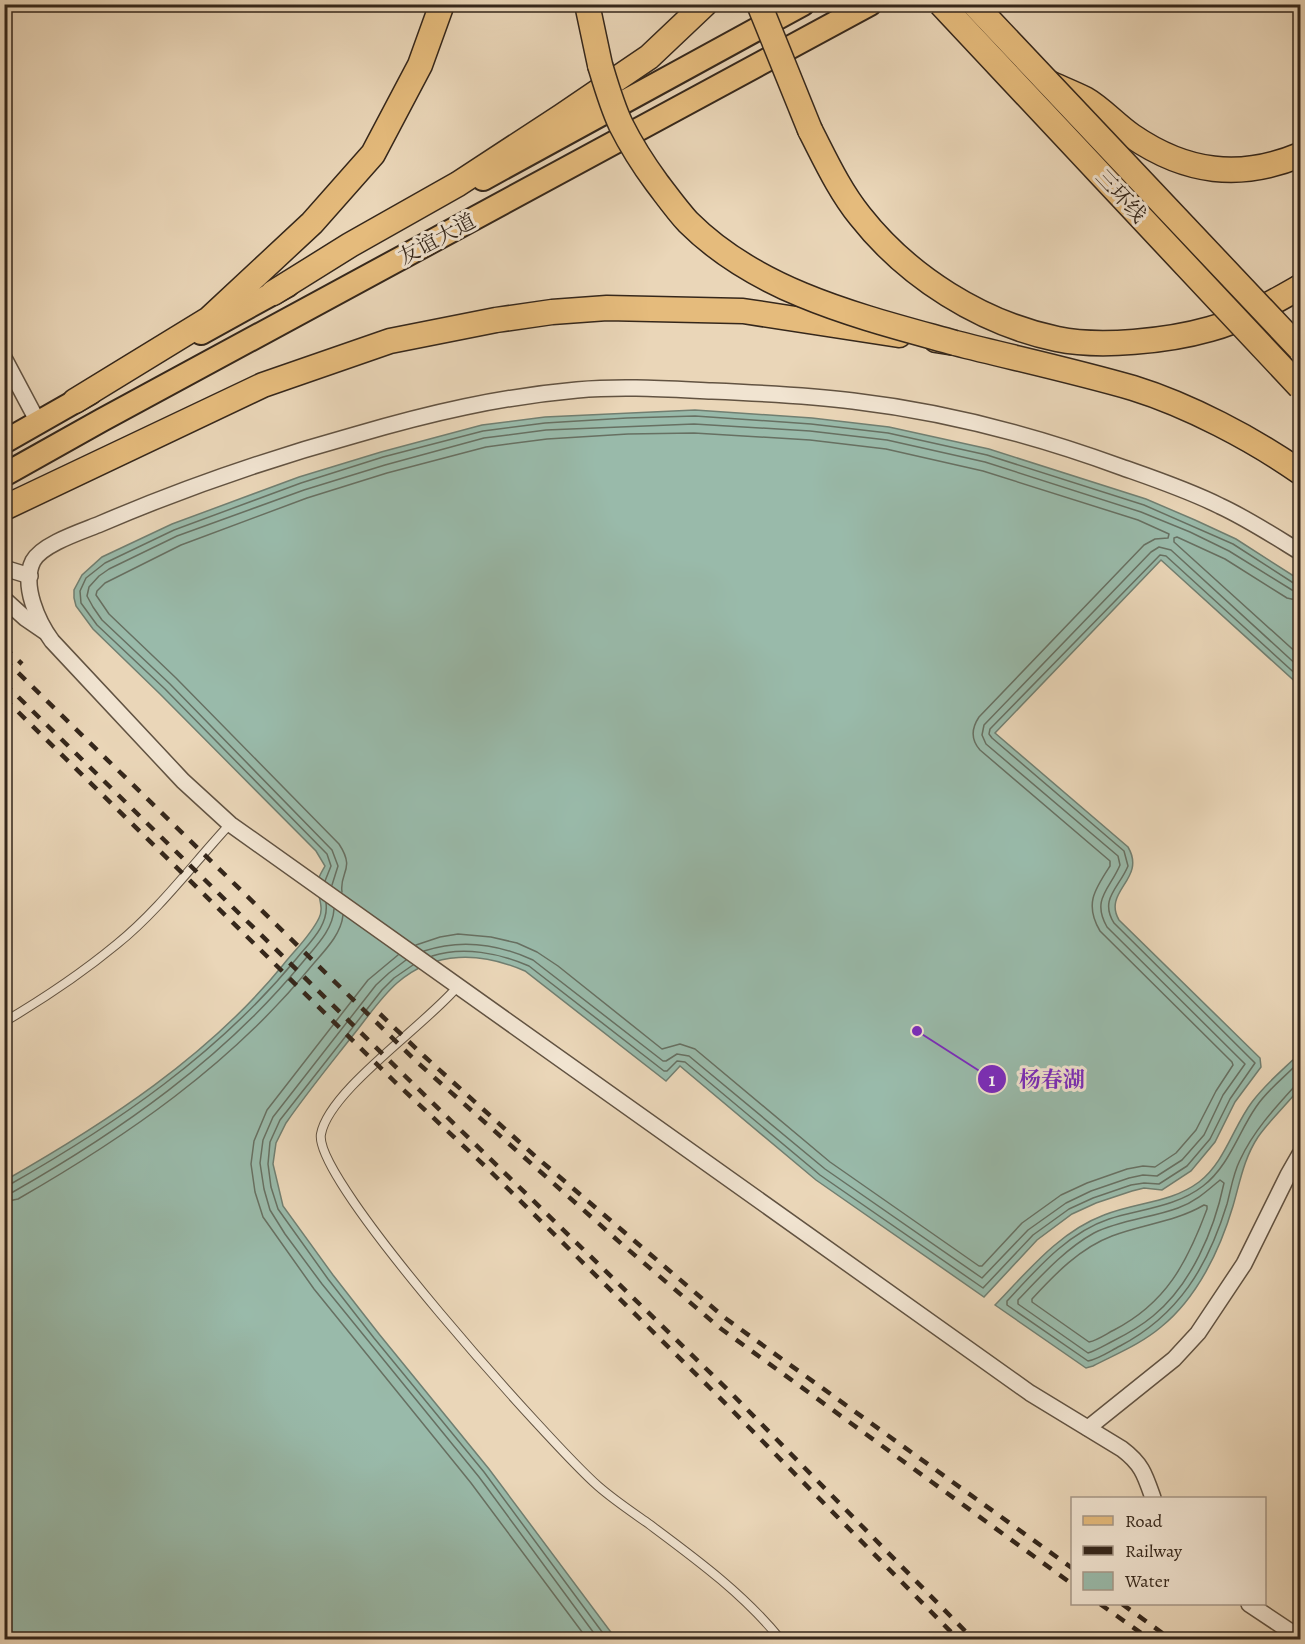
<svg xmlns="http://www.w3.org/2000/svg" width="1305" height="1644" viewBox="0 0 1305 1644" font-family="Alegreya,'Noto Serif SC',serif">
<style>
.water{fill:#99baaa;stroke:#717f71;stroke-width:1.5}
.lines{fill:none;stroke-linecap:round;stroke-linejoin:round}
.shore{stroke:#677062;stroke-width:1.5}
.service-casing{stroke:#625342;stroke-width:10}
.minor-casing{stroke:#625342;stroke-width:18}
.primary-casing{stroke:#35271b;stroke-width:26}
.trunk-casing{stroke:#35271b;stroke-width:27}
.service{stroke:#f1e4d1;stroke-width:8}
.minor{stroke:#f1e4d1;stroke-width:15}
.primary{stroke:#e5bb7c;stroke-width:22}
.trunk{stroke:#e5bb7c;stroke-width:24}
.rail{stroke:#35271b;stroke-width:4.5;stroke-dasharray:10 10;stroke-linecap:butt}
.trunk-bridge-casing{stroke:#35271b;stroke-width:27;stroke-linecap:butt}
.trunk-bridge{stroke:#e5bb7c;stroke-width:24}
.labels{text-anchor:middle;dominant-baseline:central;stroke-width:6;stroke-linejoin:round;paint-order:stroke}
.street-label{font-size:21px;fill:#35271b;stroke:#f1e4d1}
.leader{fill:none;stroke:#7b2cbf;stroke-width:2}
.callout-dot{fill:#7b2cbf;stroke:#f1e4d1;stroke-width:2}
.mark-label{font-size:18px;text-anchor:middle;font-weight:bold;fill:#fff}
.callout-label{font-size:22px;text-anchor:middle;font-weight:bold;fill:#7b2cbf;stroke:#f1e4d1;stroke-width:6;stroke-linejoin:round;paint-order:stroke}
</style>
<rect width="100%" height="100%" fill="#ead6b8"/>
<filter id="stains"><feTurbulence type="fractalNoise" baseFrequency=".00333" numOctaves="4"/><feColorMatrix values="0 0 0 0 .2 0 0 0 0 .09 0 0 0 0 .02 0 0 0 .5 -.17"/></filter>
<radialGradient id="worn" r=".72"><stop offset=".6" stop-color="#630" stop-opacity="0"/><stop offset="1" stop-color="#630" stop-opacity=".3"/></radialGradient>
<g class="water">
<path d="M695 410 812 418 889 427 989 449 1146 499 1195 520 1236 539 1300 580V686L1161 560 995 733 1128 847C1147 879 1102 891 1119 920L1260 1058 1261 1067 1235 1102 1215 1142 1191 1171 1162 1190 1144 1188 1132 1191 1096 1203 1072 1214 1037 1240 984 1297 816 1180 680 1066 666 1081 525 971C481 952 435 950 397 983 379 999 365 1021 350 1039 328 1067 306 1094 286 1123L276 1143 273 1164 283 1206 333 1275 379 1334 489 1469 616 1639H5L4 1181C106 1123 209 1056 283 965 295 950 311 935 319 918 325 907 316 894 318 882 318 877 323 870 325 866L316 851 160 694 93 629 76 606 74 598V590L82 575 102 557 172 524 299 477 381 452 482 425 545 417Z"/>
<path d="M1300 1053V1088C1287 1104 1270 1120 1258 1137 1244 1158 1240 1182 1233 1206 1220 1250 1197 1298 1161 1327 1141 1344 1116 1354 1093 1366L1086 1368 995 1305C1028 1271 1059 1232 1104 1215 1136 1202 1171 1203 1199 1182 1225 1162 1233 1127 1252 1102 1266 1083 1284 1069 1300 1053Z"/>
</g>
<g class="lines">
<g class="shore">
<path d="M1300 601 1287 598 1225 559 1177 537 1174 538V542L1300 656"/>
<path d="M325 881 331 866 327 854 165 689 97 625 81 603 80 591 86 578 105 563 174 530 301 483 383 457 483 431 545 423 627 418 695 416 811 424 888 433 987 455 1144 505 1233 544 1295 584H1300"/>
<path d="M332 885 338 866 332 850 170 684 102 620 93 607 87 596 89 587 99 576 109 569 177 536 304 490 385 465 484 438 546 430 694 424 810 431 887 440 985 462 1141 512 1190 532 1229 551 1292 590 1300 592"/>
<path d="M342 892C339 872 356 870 339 844L176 678 109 614 96 595 97 591 105 583 181 545 307 498 387 473 486 447 547 439 628 434 694 433 810 440 886 449 983 471 1138 520 1169 534 1168 538 1155 539 1144 545 979 717C971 729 971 740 980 750L1110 861V866C1095 889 1084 904 1100 931L1232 1062 1233 1065 1216 1091 1196 1130 1176 1153 1155 1167 1143 1166 1127 1169 1087 1183 1061 1195 1022 1223 982 1266H979L830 1162 695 1049 680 1044 662 1049 558 966 537 952 517 943 491 937 458 934 440 937 416 945"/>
<path d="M424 951C460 939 498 944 533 960L663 1061H666L677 1054 689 1056 825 1169 982 1278 1028 1230 1066 1203 1091 1191 1129 1178 1143 1175 1157 1176 1182 1160 1204 1135 1223 1095 1245 1064 1107 927C1091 899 1110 889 1120 865L1118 856 986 744 982 735 984 725 1151 552 1159 547 1171 550 1300 668"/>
<path d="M398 955 368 980 267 1110 254 1141 251 1164 255 1192 263 1217 314 1289 471 1483 588 1640"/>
<path d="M432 956C463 946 499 953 529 966L664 1071H667L677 1061 685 1062 820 1175 983 1288 1033 1235 1069 1209 1093 1198 1131 1185 1144 1183 1159 1184 1187 1166 1210 1139 1230 1099 1255 1063 1114 923C1099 899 1119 888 1128 866L1124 851 992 738 989 734 990 729 1160 555 1166 556 1300 678"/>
<path d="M406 960 389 973 376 985 273 1117 263 1140 260 1163 264 1189 270 1210 285 1234 322 1284 479 1477 599 1640"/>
<path d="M413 965 394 978 382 990 280 1120 270 1142 268 1164 271 1187 278 1209 328 1279 374 1338 484 1472 608 1640"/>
<path d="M1300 1061C1286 1076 1268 1089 1256 1107 1238 1133 1229 1166 1203 1186 1176 1207 1141 1209 1109 1219 1067 1233 1036 1270 1007 1301V1305L1088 1361C1099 1359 1110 1351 1120 1346 1179 1315 1208 1266 1227 1204 1231 1189 1233 1174 1240 1160 1253 1132 1273 1110 1294 1087L1300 1085"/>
<path d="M1220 1180 1224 1183C1214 1231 1191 1285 1153 1316 1141 1326 1127 1334 1113 1341 1105 1345 1097 1350 1088 1353L1018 1304V1300C1041 1276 1065 1249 1094 1233 1120 1220 1151 1218 1178 1208 1195 1202 1207 1191 1220 1180Z"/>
<path d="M4 1186 9 1185C116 1124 219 1053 297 958 310 942 329 925 326 903"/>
<path d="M4 1193 13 1192C120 1131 223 1059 302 963 315 947 333 930 334 909"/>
<path d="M4 1202 18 1199C126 1137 230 1065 309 969 322 953 341 936 343 915"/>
<path d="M1204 1205 1207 1206V1209C1187 1263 1166 1303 1114 1330 1106 1334 1098 1340 1089 1342L1032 1302V1299C1055 1274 1080 1248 1112 1236 1143 1224 1175 1222 1204 1205Z"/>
</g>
<defs>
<g id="service">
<path d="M458 986C427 1024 329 1090 321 1134 312 1180 554 1447 598 1486 614 1500 632 1512 649 1524 696 1559 744 1594 781 1640"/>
<path d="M4 1022C43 999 82 973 117 944 159 910 193 864 230 824"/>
</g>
<g id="minor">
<path d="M4 358 38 422"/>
<path d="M4 568 30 576"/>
<path d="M4 599 25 618 44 631"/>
<path d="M1088 1428 1174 1359 1198 1333 1244 1264 1288 1175 1300 1154"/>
<path d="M1153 1498C1145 1475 1142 1464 1122 1449L1030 1393 230 824 183 781 52 641C38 622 21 585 33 561 42 544 83 531 100 524 184 488 268 459 355 435 430 413 499 397 577 390 622 386 667 389 712 391 759 393 806 395 853 401 946 412 1034 435 1121 467 1155 479 1188 490 1220 506 1248 519 1274 536 1300 552"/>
<path d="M1249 1604 1300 1638"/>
</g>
<g id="primary">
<path d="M483 179 803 4"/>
<path d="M201 333 288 285"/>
<path d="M4 442 90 393"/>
<path d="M4 475 102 420 870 4"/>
</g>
<g id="trunk">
<path d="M587 4 600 65"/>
<path d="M1047 82C1060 88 1073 93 1085 99 1101 108 1116 125 1132 136 1186 173 1240 180 1300 155"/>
<path d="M810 130C825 159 839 190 860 216 908 277 981 323 1057 339 1100 348 1168 341 1210 329 1243 320 1272 303 1300 287"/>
<path d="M273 293 350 245 458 184 562 116 649 57 705 4"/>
<path d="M936 340 955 343C1014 358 1074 371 1133 388 1188 405 1253 439 1300 472"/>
<path d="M75 401 209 319 312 223 373 154 420 65 442 4"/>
<path d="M4 508 263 385 390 341 496 320 552 312 607 308 743 311 899 335"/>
</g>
</defs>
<use href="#service" class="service-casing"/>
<use href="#minor" class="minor-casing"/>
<use href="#primary" class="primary-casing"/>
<use href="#trunk" class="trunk-casing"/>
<use href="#service" class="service"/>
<use href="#minor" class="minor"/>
<use href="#primary" class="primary"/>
<use href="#trunk" class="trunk"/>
<g class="rail">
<path d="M4 647 22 664"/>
<path d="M4 659 418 1063 624 1246 720 1328 1072 1584"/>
<path d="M4 683 405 1076 729 1391 974 1640"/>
<path d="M4 698 395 1082 486 1167 714 1392 959 1640"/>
<path d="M380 1014 424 1056 535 1156 725 1318 1072 1568"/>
<path d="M1100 1604 1151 1640"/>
<path d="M1122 1604 1172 1640"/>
</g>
<defs>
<g id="trunk-bridge">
<path d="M759 4 810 130"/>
<path d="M941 4 1300 387"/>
<path d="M974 4 1300 349"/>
<path d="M600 65C606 85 612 106 621 125 631 145 643 164 657 183 667 196 677 210 688 222 759 293 862 317 955 343"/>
</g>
</defs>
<use href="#trunk-bridge" class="trunk-bridge-casing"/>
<use href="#trunk-bridge" class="trunk-bridge"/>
</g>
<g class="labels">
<g class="street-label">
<text transform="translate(1121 196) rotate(47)">三环线</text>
<text transform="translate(437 239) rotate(-28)">友谊大道</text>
</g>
</g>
<path class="leader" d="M917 1031L992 1079"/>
<g class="callout-dot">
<circle cx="917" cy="1031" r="6"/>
<circle cx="992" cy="1079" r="15"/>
</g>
<g class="mark-label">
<text x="992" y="1086">1</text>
</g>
<g class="callout-label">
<text x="1052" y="1087">杨春湖</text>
</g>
<rect width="1305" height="1644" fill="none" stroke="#ead6b8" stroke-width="24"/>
<rect x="6" y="6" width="1293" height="1632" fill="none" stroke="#35271b" stroke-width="3"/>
<rect x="12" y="12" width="1281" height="1620" fill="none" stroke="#35271b" stroke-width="1.5"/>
<rect x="1071" y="1497" width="195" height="108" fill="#f1e4d1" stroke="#a69888" stroke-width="1.5"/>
<rect x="1083" y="1516" width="30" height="9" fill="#e5bb7c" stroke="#a69888" stroke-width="1.5"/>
<text x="1125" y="1527" font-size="18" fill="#35271b">Road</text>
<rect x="1083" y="1546" width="30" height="9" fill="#35271b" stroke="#a69888" stroke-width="1.5"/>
<text x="1125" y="1557" font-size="18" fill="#35271b">Railway</text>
<rect x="1083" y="1572" width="30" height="18" fill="#99baaa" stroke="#a69888" stroke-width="1.5"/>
<text x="1125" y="1587" font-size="18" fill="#35271b">Water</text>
<rect width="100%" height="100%" filter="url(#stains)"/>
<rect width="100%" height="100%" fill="url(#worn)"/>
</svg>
